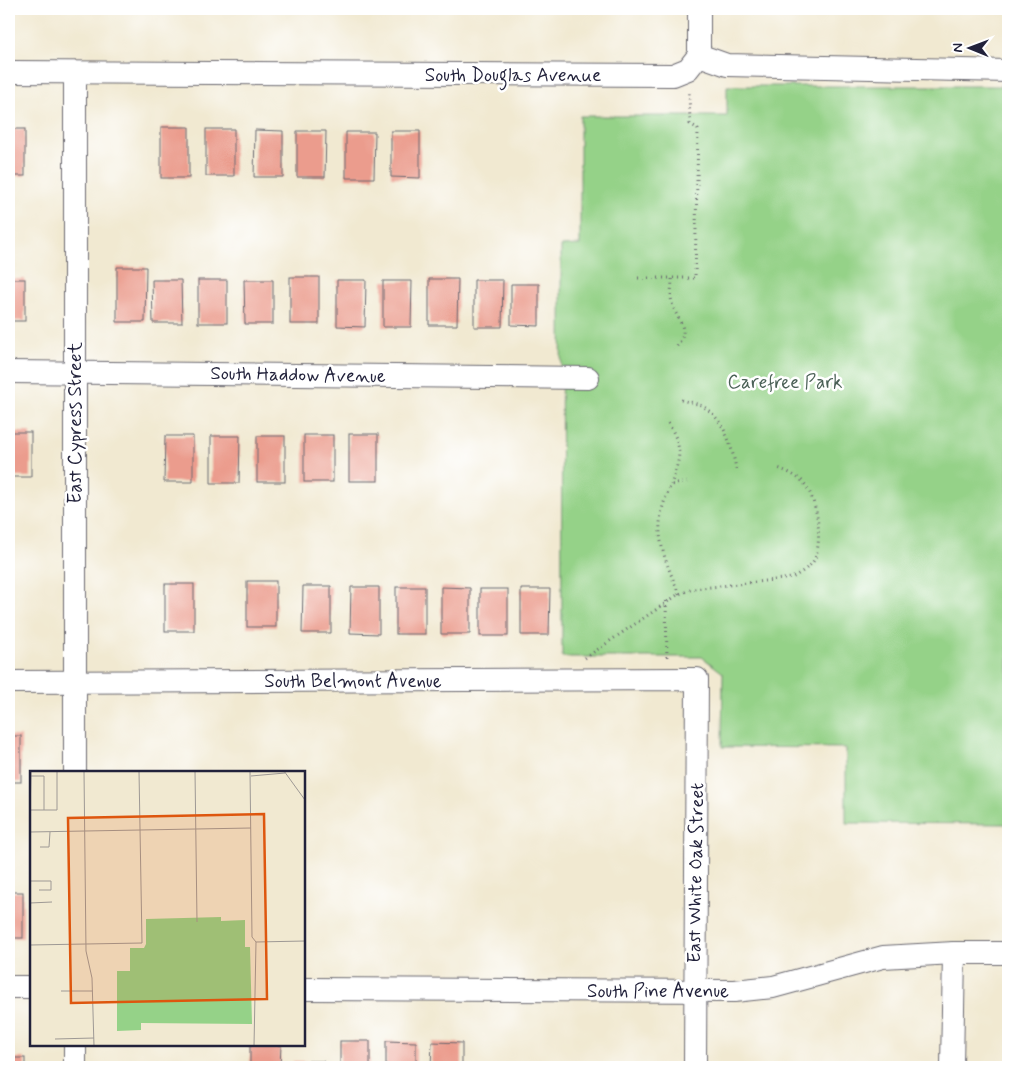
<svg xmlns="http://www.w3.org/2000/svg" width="1017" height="1076" viewBox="0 0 1017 1076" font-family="Mynerve,sans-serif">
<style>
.green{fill:#95d288;stroke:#5c7a62}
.building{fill:#eb9c8d}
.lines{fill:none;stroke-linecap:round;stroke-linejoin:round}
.street-casing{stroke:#6a6870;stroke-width:24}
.path{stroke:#6a6870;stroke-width:3;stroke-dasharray:1 4;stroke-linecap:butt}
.street{stroke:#fff;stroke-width:22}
.labels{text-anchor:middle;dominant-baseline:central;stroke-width:5;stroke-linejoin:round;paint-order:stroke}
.street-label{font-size:19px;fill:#22223b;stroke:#fff}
.park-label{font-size:19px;fill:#4a6056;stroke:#fff}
.inset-road{fill:none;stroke:#9e9995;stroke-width:1}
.view{fill:#de560e;fill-opacity:0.15;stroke:#de560e;stroke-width:2.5}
.inset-edge{fill:none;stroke:#22223b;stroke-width:2.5}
</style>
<rect width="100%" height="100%" fill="#fff"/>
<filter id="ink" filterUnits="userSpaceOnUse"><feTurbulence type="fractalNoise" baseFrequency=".02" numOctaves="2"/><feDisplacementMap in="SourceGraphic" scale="10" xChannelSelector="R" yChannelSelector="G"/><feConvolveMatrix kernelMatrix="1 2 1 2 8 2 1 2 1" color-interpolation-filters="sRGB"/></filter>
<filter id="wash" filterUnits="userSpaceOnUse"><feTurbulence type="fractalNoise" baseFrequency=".0096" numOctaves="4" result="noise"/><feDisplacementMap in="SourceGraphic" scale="20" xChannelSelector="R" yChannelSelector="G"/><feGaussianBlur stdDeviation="1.12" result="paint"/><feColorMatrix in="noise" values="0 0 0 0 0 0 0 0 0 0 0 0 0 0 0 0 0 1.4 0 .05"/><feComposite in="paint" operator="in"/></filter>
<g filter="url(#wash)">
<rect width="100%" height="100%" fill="#f1e9d1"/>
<path class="green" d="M727 86H1008V824L846 823V748L722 747 723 673 702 657H562L561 246 580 245V116H727Z"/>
<g id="blocks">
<g class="building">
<rect x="161" y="127" width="28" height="51"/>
<rect x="9" y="129" width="16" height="47"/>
<rect x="206" y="129" width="28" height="47"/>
<path d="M255 130 283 131V177H254Z"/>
<path d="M297 131H326L325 177H297Z"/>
<path d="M391 131H420V178L391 177Z"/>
<path d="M346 132H375L374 178H346Z"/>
<path d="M117 267H146L145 322H117Z"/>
<rect x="290" y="277" width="29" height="47"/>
<rect x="9" y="279" width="16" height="42"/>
<path d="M429 279H458L457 325H429Z"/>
<path d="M152 280H181L182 323H153Z"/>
<rect x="198" y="280" width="29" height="43"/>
<path d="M244 280H273V324H245Z"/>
<path d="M337 280H366L365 327 337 326Z"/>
<path d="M474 280H503L502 327H474Z"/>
<path d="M383 281H412L411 327H383Z"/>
<path d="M511 284H539V326L511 325Z"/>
<rect x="9" y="432" width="22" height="45"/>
<rect x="349" y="434" width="29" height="47"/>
<rect x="304" y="435" width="29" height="47"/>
<path d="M165 436H193V482H164Z"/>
<path d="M211 436H240L239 483H211Z"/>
<rect x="257" y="436" width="28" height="46"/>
<rect x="247" y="581" width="29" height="46"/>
<rect x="165" y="584" width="29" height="47"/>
<path d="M303 586H331V633H302Z"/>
<path d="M351 587H379V634L350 633Z"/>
<rect x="396" y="587" width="29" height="47"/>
<path d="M441 587 470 588V634H441Z"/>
<rect x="480" y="589" width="28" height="47"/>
<path d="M521 589H550L549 635H521Z"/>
<rect x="9" y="736" width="12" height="46"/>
<rect x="9" y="892" width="14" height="46"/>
<rect x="340" y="1041" width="30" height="26"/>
<path d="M386 1041 416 1042V1067H386Z"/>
<path d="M432 1042 462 1043V1067H431Z"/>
<path d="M250 1045H281L280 1067H250Z"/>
<rect x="9" y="1058" width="16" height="9"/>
<rect x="293" y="1061" width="30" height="6"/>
</g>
</g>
</g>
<g filter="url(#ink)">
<use href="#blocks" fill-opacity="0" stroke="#6a6870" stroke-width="1"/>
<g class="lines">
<defs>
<g id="street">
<path d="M699 9V55"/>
<path d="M9 72 673 75 688 69 699 55 727 65 1008 71"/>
<path d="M75 73V772"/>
<path d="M9 372 588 378"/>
<path d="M9 682 697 679 695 1067"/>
<path d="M9 987H31"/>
<path d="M304 989 734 991 773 987 883 957 954 953H1008"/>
<path d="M75 1045V1067"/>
<path d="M952 1067 954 953"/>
</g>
</defs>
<use href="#street" class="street-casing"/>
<g class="path">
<path d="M638 278H695L698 130 697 128 690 124 689 90"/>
<path d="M672 279C672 286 670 295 672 303 677 322 693 330 674 349"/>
<path d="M681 400C688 402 697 403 704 407 725 420 732 447 736 469"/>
<path d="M668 423C684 449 680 458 671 485"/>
<path d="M679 594C662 552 650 529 671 485L687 482"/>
<path d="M666 601 667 660"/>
<path d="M585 658 679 594 693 589 792 578C800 573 811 567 815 558 823 538 817 496 802 481 795 475 786 471 778 468"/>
</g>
<use href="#street" class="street"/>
</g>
</g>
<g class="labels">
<g class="street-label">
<text x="513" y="75">South Douglas Avenue</text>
<text transform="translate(298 375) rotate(1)">South Haddow Avenue</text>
<text transform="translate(75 423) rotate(-90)">East Cypress Street</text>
<text x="353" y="681">South Belmont Avenue</text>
<text transform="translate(696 873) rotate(-89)">East White Oak Street</text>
<text x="658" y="991">South Pine Avenue</text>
</g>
<g class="park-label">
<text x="785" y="382">Carefree Park</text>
</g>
</g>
<g transform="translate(30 771)">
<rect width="275" height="275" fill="#f1e9d1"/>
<path d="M191 146V150L215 149V176H220L222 253 111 252V259L87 260V200H100V177H114L116 173V148Z" fill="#95d288"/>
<path class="inset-road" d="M54 0 56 180 62 207 64 275M165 0 167 151M220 0 222 166 226 171 224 275M254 0 275 29M1 5H14V39M221 5 255 2M0 39H27V0M0 46 1 0M0 61 221 57M10 76H19L20 61M0 110H21V119H9M0 132 22 131M226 171 275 170M0 174 112 172 109 0M31 220H63M25 268 64 267"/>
<path class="view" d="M234 43 237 228 41 232 38 47Z"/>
<rect width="275" height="275" class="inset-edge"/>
</g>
<rect width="1017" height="1076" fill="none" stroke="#fff" stroke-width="30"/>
<g transform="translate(970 48) rotate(271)" stroke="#ffffff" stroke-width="4" paint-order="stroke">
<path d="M0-4L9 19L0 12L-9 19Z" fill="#22223b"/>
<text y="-8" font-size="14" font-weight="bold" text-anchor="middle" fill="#22223b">N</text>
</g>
</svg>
